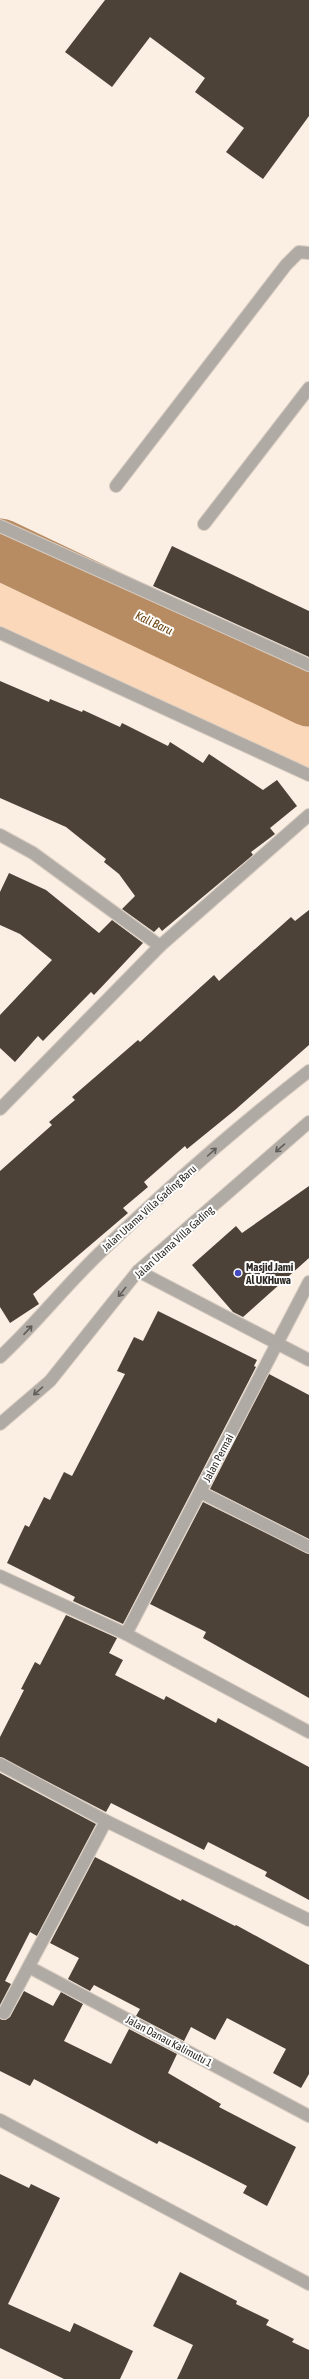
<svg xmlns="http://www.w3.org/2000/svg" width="309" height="2379" viewBox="0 0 309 2379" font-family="'Asap Condensed',sans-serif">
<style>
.green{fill:#fad8b9}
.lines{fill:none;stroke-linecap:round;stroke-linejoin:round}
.river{stroke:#b88c63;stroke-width:61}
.building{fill:#4c4238}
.minor-casing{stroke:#d6cbc0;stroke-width:14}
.minor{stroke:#b0aaa5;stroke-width:12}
.oneway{stroke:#615d58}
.poi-dot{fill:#444abf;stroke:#fefefe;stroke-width:1.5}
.labels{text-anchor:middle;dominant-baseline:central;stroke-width:4;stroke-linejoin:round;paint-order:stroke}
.street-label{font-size:11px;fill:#2d2924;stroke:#fefefe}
.poi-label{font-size:11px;font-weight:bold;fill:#2d2924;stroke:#fefefe;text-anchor:start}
.water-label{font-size:12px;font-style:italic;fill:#6a3f0b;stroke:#fefefe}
</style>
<rect width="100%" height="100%" fill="#fbeee2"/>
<path class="green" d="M0 583 309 727V775L0 636Z"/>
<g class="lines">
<path class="river" d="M0 549 309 696"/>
</g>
<g class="building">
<path d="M105 0H309V116L263 179 226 152 244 128 195 92 205 78 150 37 112 87 65 52Z"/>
<path d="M172 546 309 611V657L153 586Z"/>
<path d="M0 681 49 702 50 699 82 712 83 710 120 727 122 723 168 746 170 742 203 763 209 754 263 790 277 780 297 806 270 828 275 834 251 852 253 855 162 931 159 927 154 932 122 909 135 896 119 874 104 862 106 859 66 827 0 798Z"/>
<path d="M9 873 46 890 99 933 112 920 143 943 94 995 91 992 43 1041 38 1036 15 1062 0 1048V1015L52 960 20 934 0 925V892Z"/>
<path d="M309 910V1045L235 1110 187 1149 185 1146 144 1182 148 1187 123 1208 128 1213 33 1294 39 1304 10 1323 0 1307V1171L52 1125 49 1122 75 1100 72 1097 138 1040 140 1042 214 975 219 981 291 917 295 921Z"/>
<path d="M309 1186V1258L243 1317 233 1312 192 1265 236 1226 242 1233Z"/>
<path d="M158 1311 257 1360 254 1366 256 1367 123 1624 73 1601 75 1597 7 1563 25 1525 29 1527 44 1497 50 1500 64 1472 72 1476 125 1374 117 1371 134 1337 143 1341Z"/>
<path d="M269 1374 309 1395V1539L210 1489Z"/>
<path d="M203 1502 309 1554V1698L203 1638 206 1632 150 1604Z"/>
<path d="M66 1615 117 1638 109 1653 123 1660 115 1675 164 1700 166 1696 216 1723 218 1718 309 1767V1900L265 1876 267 1872 208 1842 204 1850 111 1803 106 1812 0 1757V1737L24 1690 21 1689 35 1662 40 1665Z"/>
<path d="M0 1773 96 1824 37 1936 30 1932 5 1981 11 1984 0 2005Z"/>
<path d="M95 1857 181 1901 182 1899 235 1926 236 1925 309 1965V2074L301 2088 273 2073 286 2049 227 2018 215 2040 191 2027 184 2041 136 2016 140 2009 94 1985 90 1991 68 1979 79 1958 50 1943Z"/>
<path d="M24 1991 53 2006 61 1992 83 2004 64 2041 111 2064 129 2029 177 2054 168 2073 221 2104 219 2107 296 2147 267 2206 243 2193 247 2186 193 2158 159 2141 157 2144 34 2079 30 2086 0 2071V2019L5 2020 10 2017Z"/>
<path d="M0 2174 29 2188 31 2184 60 2198 8 2304 70 2332 74 2323 133 2351 120 2379H64L0 2348Z"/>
<path d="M180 2272 237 2301 236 2304 269 2320 266 2325 294 2339 292 2342 309 2350V2379H177L193 2345 153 2326Z"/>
</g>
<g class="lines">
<defs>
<g id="minor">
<path d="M116 486 286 265 299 252 309 253"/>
<path d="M204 524 309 388"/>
<path d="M0 526 309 665"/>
<path d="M0 633 309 775"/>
<path d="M0 835 33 853 160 946"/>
<path d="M0 1109 160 946 309 815"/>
<path d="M138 1271 309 1360"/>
<path d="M0 1357C37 1323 68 1282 105 1248 170 1186 238 1126 309 1071"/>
<path d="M0 1424 50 1381 138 1271 309 1122"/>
<path d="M200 1492 309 1547"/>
<path d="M0 1576 126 1634 309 1732"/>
<path d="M126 1634 309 1282"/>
<path d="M0 1764 106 1821 309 1920"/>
<path d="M29 1967 309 2116"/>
<path d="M4 2013 106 1821"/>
<path d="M0 2120 309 2284"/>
</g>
</defs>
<use href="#minor" class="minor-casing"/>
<use href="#minor" class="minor"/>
</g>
<defs><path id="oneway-shaft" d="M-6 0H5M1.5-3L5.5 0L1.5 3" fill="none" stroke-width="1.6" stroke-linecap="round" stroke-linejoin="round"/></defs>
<g class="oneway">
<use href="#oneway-shaft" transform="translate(280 1148) rotate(139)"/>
<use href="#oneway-shaft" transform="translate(212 1152) rotate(-42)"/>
<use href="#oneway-shaft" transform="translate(122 1292) rotate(129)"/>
<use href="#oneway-shaft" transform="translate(28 1330) rotate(-47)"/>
<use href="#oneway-shaft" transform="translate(38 1391) rotate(139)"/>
</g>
<circle class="poi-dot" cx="238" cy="1273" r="4"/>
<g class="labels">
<g class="street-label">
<text transform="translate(149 1208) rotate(-42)">Jalan Utama Villa Gading Baru</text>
<text transform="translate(174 1242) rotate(-42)">Jalan Utama Villa Gading</text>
<text transform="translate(218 1458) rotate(-62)">Jalan Permai</text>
<text transform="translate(169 2041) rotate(28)">Jalan Danau Kalimutu 1</text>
</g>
<g class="poi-label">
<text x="246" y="1267">Masjid Jami<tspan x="246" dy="13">Al UKHuwa</tspan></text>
</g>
<g class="water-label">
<text transform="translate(154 623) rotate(25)">Kali Baru</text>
</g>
</g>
</svg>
